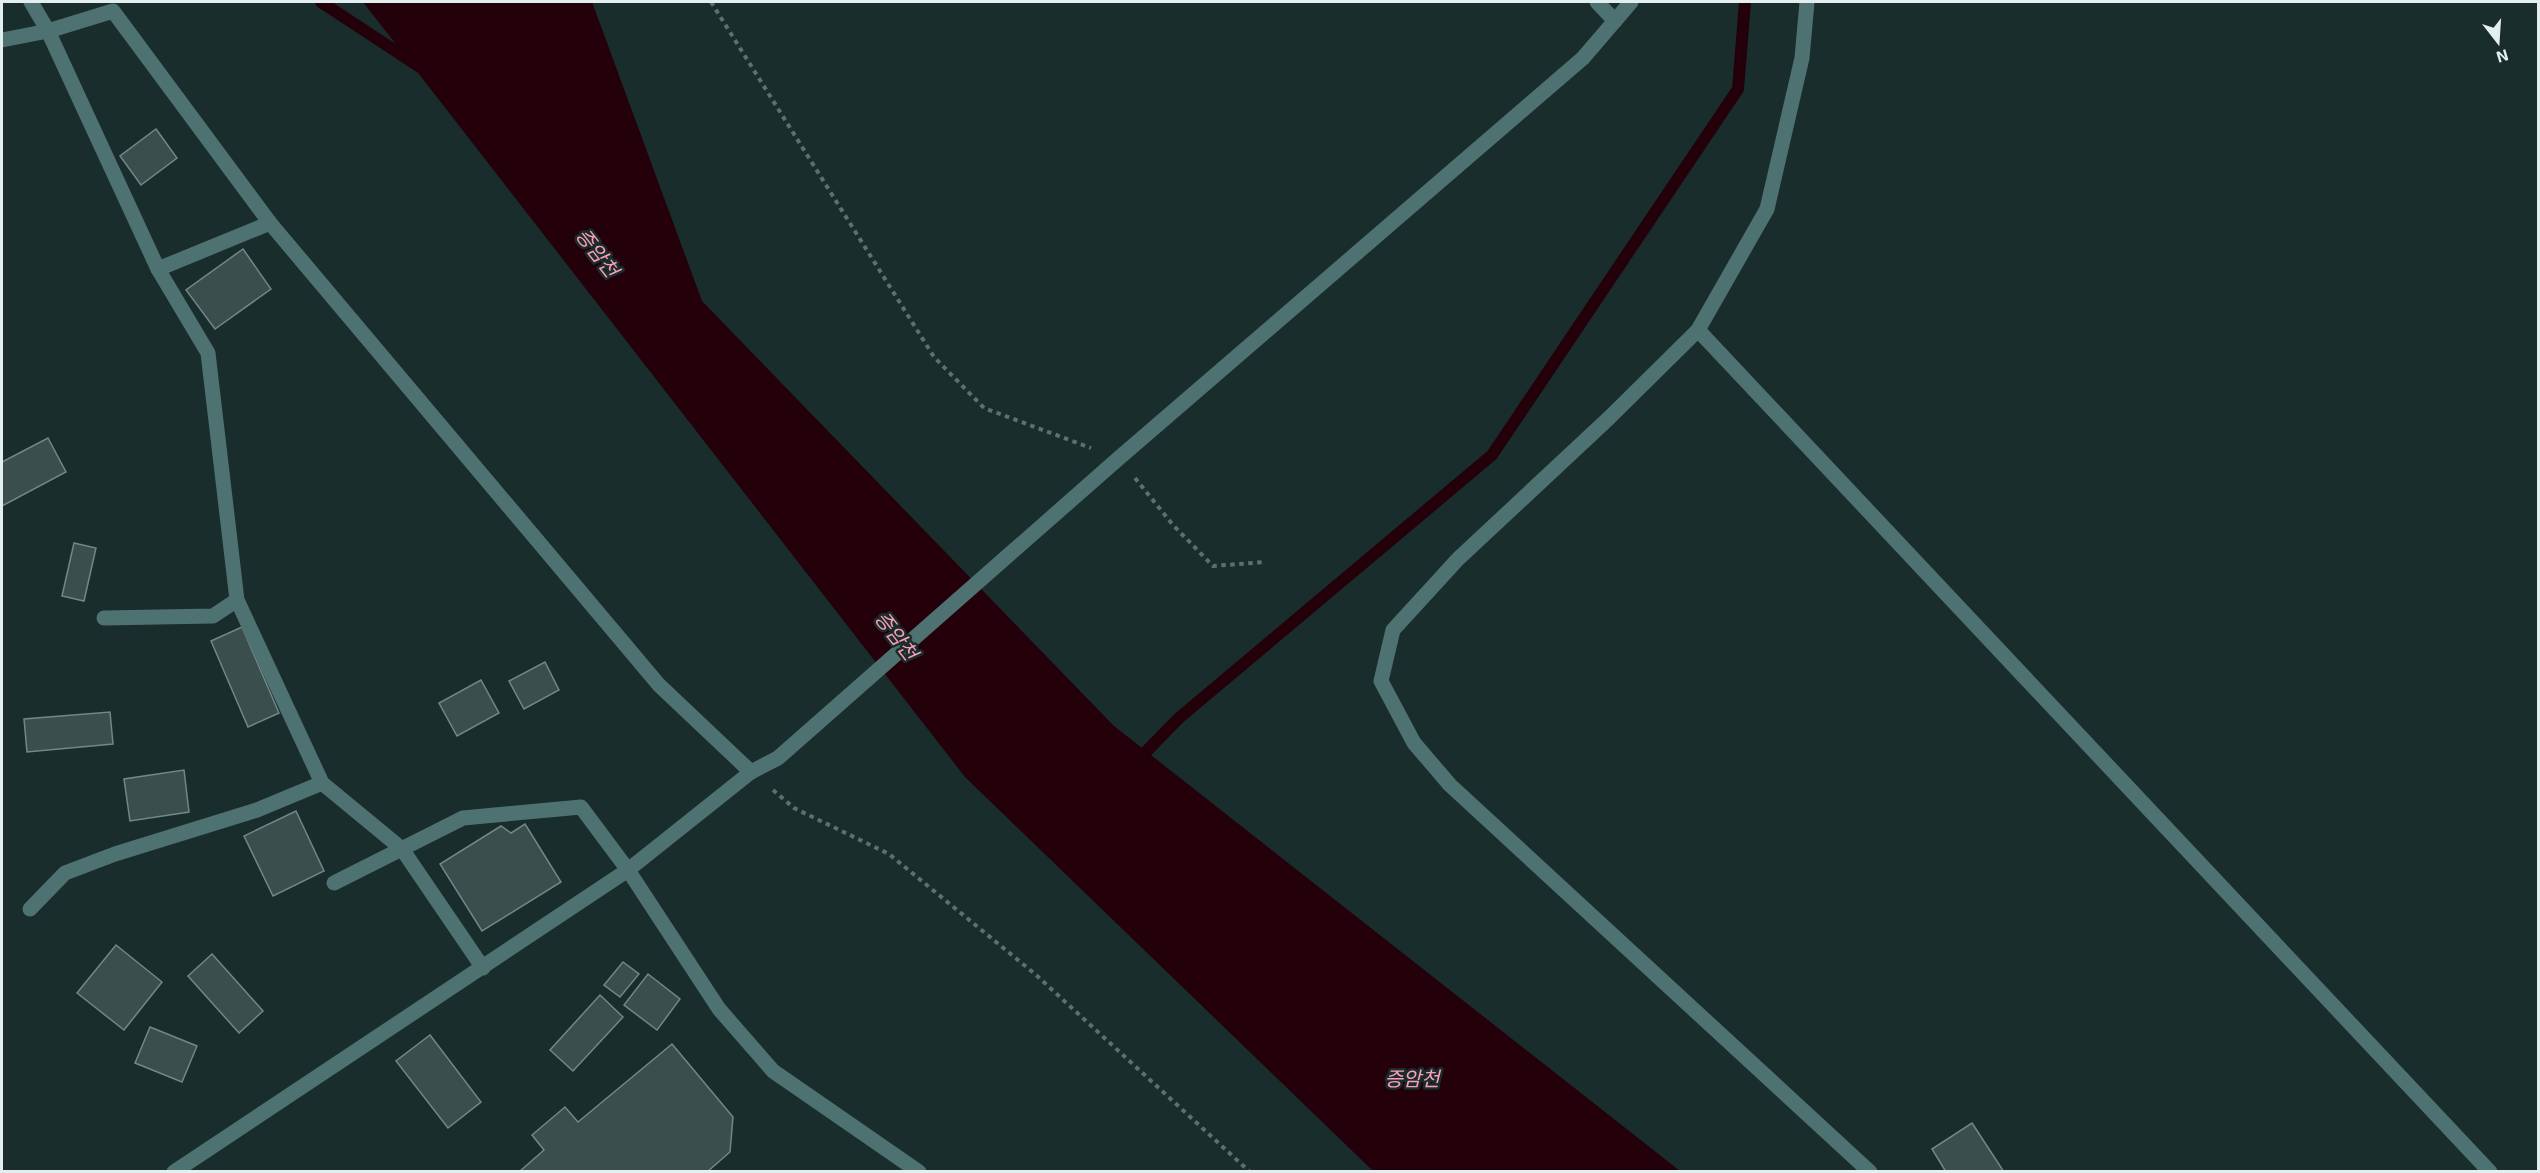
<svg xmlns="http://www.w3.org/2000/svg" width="2540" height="1173" viewBox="0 0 2540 1173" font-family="'Exo 2','Noto Sans KR',sans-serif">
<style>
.water{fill:#23000a}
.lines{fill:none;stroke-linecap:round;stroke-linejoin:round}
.stream{stroke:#23000a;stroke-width:12}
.building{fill:#3a4e4d;stroke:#728787;stroke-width:1.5}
.path{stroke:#5e6f6e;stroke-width:4;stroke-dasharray:4.5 4.5;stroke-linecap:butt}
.lane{stroke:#4e7271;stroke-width:15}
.street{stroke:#4e7271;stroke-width:15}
.labels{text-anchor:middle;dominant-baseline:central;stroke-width:5;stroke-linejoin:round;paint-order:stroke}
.water-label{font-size:20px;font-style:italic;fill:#ff9cb7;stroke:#192d2c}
</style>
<rect width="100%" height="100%" fill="#192d2c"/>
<path class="water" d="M363 2H592L702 301 1114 726 1680 1171H1373L965 777Z"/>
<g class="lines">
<g class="stream">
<path d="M321 2 420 67"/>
<path d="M1135 763 1179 718 1492 455 1738 89 1745 2"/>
</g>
</g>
<g class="building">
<path d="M156 129 177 158 141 185 120 156Z"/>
<path d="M243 249 271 289 215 329 186 290Z"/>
<path d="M48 438 66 472 2 506V462Z"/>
<path d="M74 543 96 548 84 601 62 596Z"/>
<path d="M242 627 279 713 248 727 211 641Z"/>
<path d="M545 662 559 690 524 709 509 681Z"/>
<path d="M481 680 499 713 457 736 439 703Z"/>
<path d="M110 712 113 744 27 752 24 719Z"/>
<path d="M184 770 189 812 130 821 124 779Z"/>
<path d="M296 811 324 871 273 896 244 836Z"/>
<path d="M525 824 561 882 482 931 440 864 501 826 511 833Z"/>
<path d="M116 945 162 982 124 1030 77 993Z"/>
<path d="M212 954 263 1011 239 1033 188 976Z"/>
<path d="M623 962 639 974 620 997 604 985Z"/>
<path d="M648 974 680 999 657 1030 624 1005Z"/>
<path d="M600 995 623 1017 573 1071 550 1050Z"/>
<path d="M150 1027 197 1046 182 1082 135 1063Z"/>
<path d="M430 1035 481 1102 448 1128 396 1061Z"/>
<path d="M672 1044 733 1117 730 1152 707 1172H519L544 1150 532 1135 565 1107 578 1122Z"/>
<path d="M1972 1123 2004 1172H1946L1932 1149Z"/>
</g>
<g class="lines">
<g class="path">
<path d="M711 2 934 357 984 408 1091 448"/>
<path d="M1135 478 1173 525 1213 566 1265 562"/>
<path d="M773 790 794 808 889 854 1035 974 1250 1172"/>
</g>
<path class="lane" d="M1597 2 1615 21"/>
<g class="street">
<path d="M31 2 48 31 158 269"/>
<path d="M1807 2 1802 58 1767 209 1698 330 1609 418 1458 559 1393 630 1381 681 1414 743 1450 785 1870 1172"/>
<path d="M2 40 48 31 113 11 270 223 659 685 751 772"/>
<path d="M270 223 158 269 208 353 237 600 322 783 402 849 483 968"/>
<path d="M1698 330 2490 1172"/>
<path d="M104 618 213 616 237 600"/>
<path d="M334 883 463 818 581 807 628 870 719 1009 773 1071 919 1172"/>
<path d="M30 909 65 873 115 854 257 810 322 783"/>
<path d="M174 1172 628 870 751 772 778 758 1119 458 1583 58 1631 2"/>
</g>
</g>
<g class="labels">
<g class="water-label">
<text transform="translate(598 252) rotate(52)">증암천</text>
<text transform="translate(897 635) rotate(52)">증암천</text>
<text x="1412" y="1078">증암천</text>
</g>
</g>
<rect width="2540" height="1173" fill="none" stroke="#e3efee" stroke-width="6"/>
<g transform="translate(2498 42) rotate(163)" stroke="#192d2c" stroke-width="4.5" paint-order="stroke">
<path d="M0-4.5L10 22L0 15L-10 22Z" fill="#e3efee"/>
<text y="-9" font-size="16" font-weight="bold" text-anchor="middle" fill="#e3efee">N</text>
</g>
</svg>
